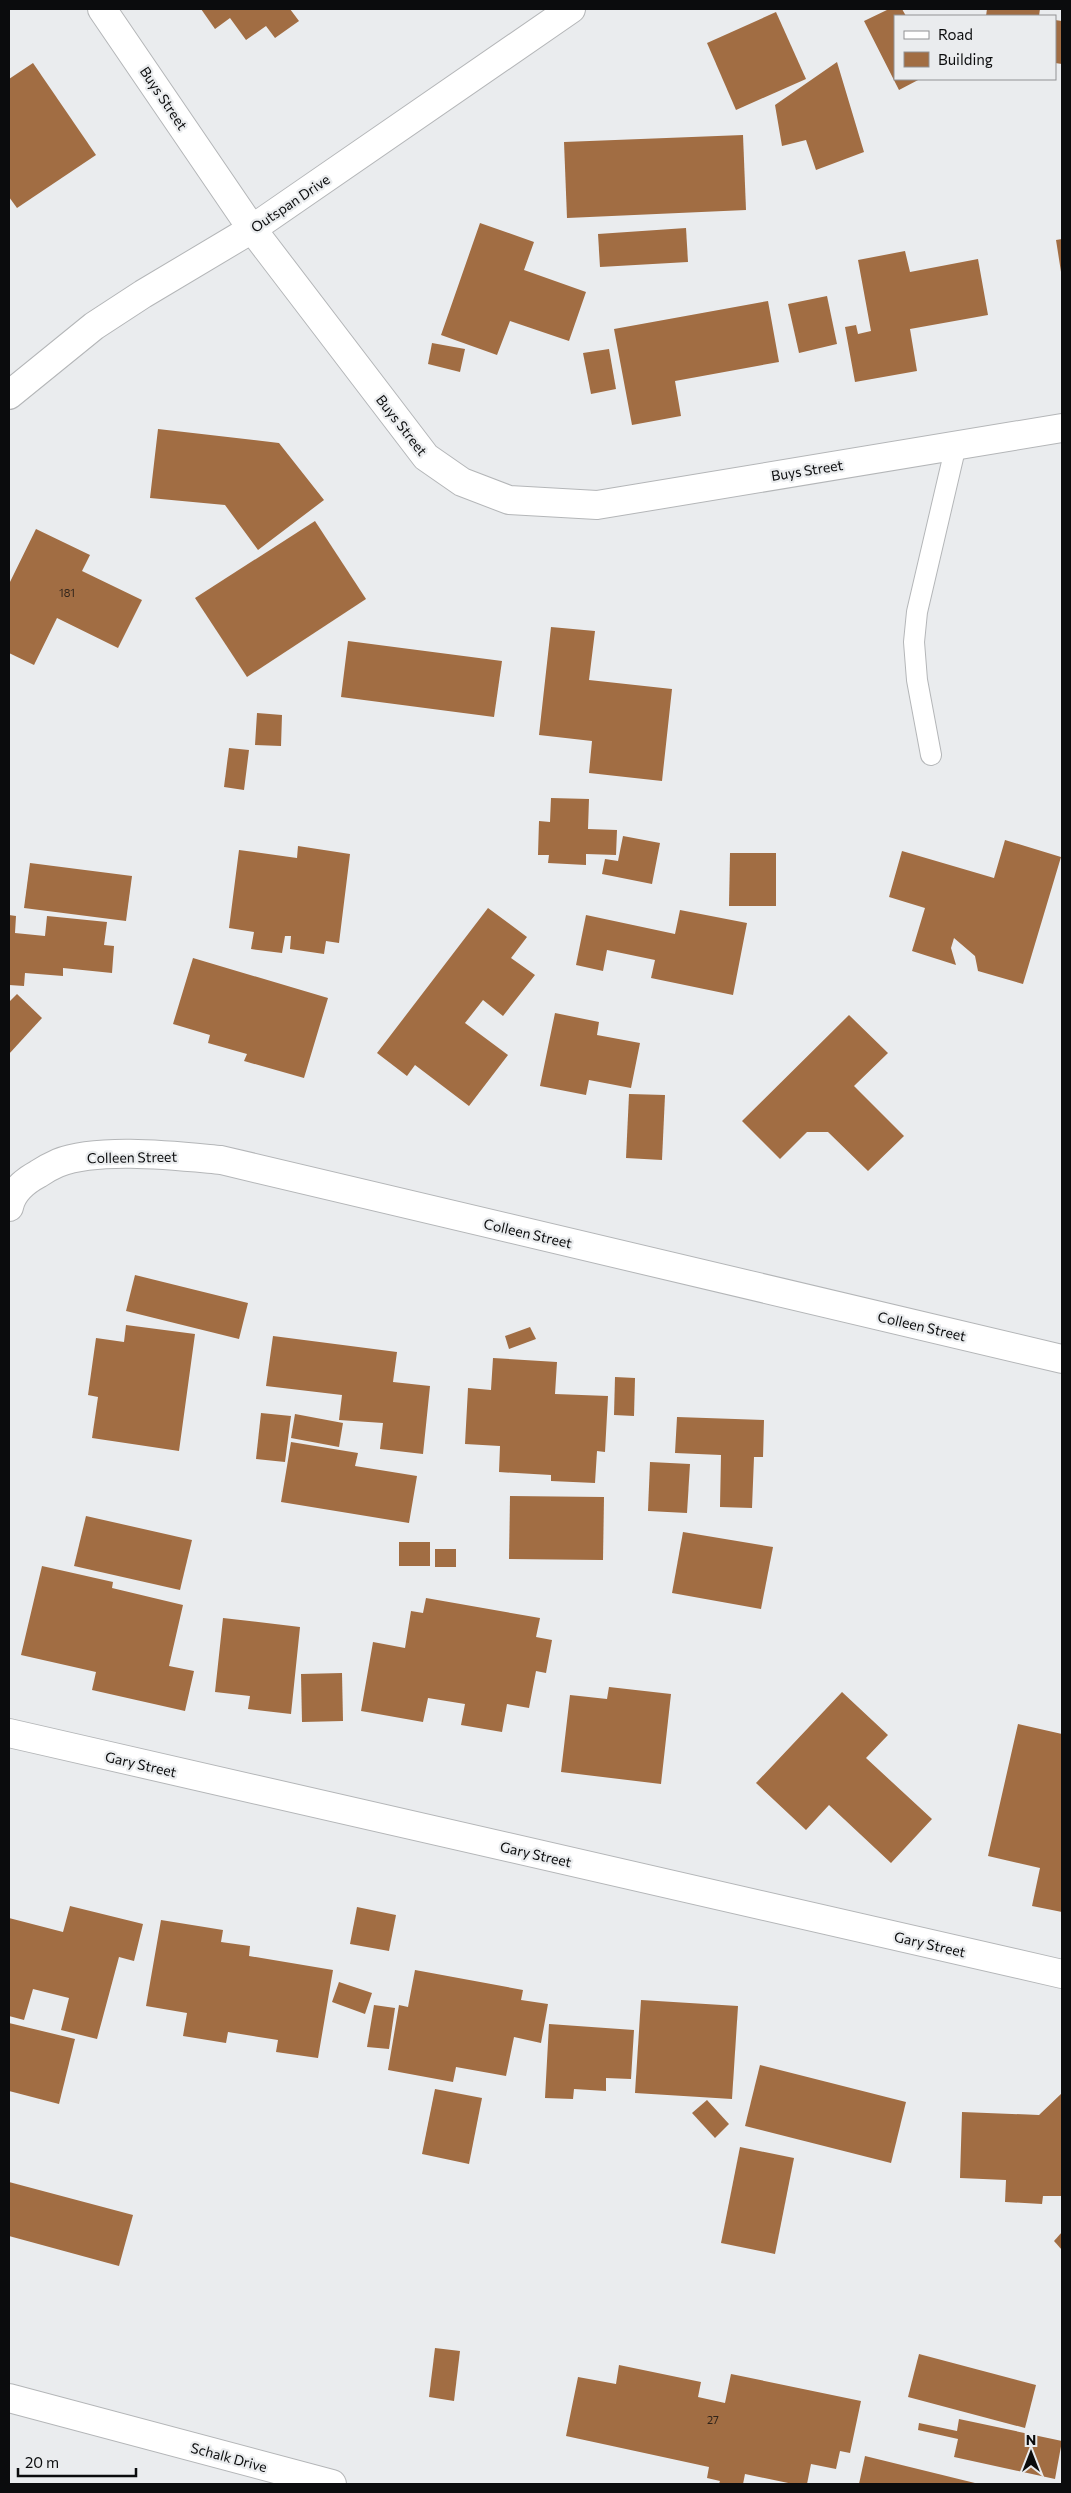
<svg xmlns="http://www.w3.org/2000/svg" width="1071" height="2493" viewBox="0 0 1071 2493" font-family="Commissioner,sans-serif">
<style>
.building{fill:#a16d43}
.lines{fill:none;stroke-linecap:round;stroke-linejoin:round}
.service-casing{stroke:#b4b6b8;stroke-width:22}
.minor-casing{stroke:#b4b6b8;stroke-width:30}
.tertiary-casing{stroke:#b4b6b8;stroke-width:30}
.service{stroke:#fff;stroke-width:20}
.minor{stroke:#fff;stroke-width:28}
.tertiary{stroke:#fff;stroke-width:28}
.labels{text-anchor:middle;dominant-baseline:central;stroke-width:4.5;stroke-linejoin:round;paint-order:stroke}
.number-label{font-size:11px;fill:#30241a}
.street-label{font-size:14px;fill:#0b0c0d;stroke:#eaecee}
</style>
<rect width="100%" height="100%" fill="#eaecee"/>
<g class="building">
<path d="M201 9H290L299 21 275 38 266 26 246 40 230 18 215 29Z"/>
<path d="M889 9H902L906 16H895V79H920L899 90 864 21Z"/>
<path d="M987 9H1040L1039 16H986Z"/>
<path d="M776 12 806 79 736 110 707 43Z"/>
<path d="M1055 20 1062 21V64L1055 63Z"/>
<path d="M837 62 864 152 816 170 806 140 782 146 775 105Z"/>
<path d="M33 63 96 155 17 208 9 197V79Z"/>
<path d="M743 135 746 210 567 218 564 142Z"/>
<path d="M480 223 534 242 524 270 586 292 569 341 510 321 497 355 441 335Z"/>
<path d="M686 228 688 262 600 267 598 234Z"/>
<path d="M1062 239V272H1061L1056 240Z"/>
<path d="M905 251 910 272 978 259 988 315 910 329 917 371 855 382 845 327 856 325 858 334 871 331 858 260Z"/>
<path d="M827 296 837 344 799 353 788 304Z"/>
<path d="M768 301 779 362 675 381 681 416 632 425 614 329Z"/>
<path d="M432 343 465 349 460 372 428 364Z"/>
<path d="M609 349 616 389 591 394 583 353Z"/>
<path d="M158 429 279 443 324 500 258 550 225 505 150 498Z"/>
<path d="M315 521 366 599 247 677 195 598Z"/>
<path d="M36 529 90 555 82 571 142 600 118 648 57 618 34 665 9 653V584Z"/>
<path d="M551 627 595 631 589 680 672 689 662 781 589 773 592 741 539 735Z"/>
<path d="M348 641 502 661 494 717 341 697Z"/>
<path d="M257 713 282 715 281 746 255 745Z"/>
<path d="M229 748 249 750 244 790 224 787Z"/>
<path d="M551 798 589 799 588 829 617 830 616 855 586 854V865L548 863 549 855H538L539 821 550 822Z"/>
<path d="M623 836 660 843 652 884 602 874 605 859 618 861Z"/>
<path d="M1005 840 1061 857 1023 984 978 971 975 956 954 938 951 948 956 965 912 951 925 908 889 897 902 851 994 878Z"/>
<path d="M298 846 350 854 339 943 326 941 324 954 290 949 291 936H285L282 953 251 949 254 932 229 928 239 850 297 858Z"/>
<path d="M730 853H776V906H729Z"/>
<path d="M30 863 132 876 126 921 24 908Z"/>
<path d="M488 908 527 937 511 958 535 975 503 1016 483 1000 465 1023 508 1055 469 1106 415 1065 407 1076 377 1053Z"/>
<path d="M680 910 747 923 733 995 651 978 655 960 607 950 603 971 576 965 586 915 675 934Z"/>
<path d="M9 915 16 916 15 933 45 936 47 916 107 922 104 945 114 946 112 973 63 968V976L25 973 24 986 9 985Z"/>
<path d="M193 958 328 998 304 1078 244 1061 247 1054 208 1043 210 1035 173 1024Z"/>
<path d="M17 994 42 1018 9 1054V1002Z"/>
<path d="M555 1013 599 1022 597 1035 640 1043 631 1088 589 1080 586 1095 540 1086Z"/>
<path d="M849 1015 888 1053 854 1086 904 1136 868 1171 828 1132H807L780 1159 742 1121Z"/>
<path d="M629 1094 665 1095 662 1160 626 1158Z"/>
<path d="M135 1275 248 1303 239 1339 126 1311Z"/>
<path d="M126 1325 195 1334 179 1451 92 1438 98 1397 88 1395 96 1338 124 1342Z"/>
<path d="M530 1327 536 1339 509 1349 505 1336Z"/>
<path d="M273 1336 397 1352 393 1382 430 1386 423 1454 380 1449 383 1423 339 1420 342 1395 266 1386Z"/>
<path d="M493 1358 557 1362 555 1394 608 1396 605 1452 597 1451 595 1483 551 1481V1475L499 1472 500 1446 465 1444 468 1388 491 1390Z"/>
<path d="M615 1377 635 1378 634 1416 614 1415Z"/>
<path d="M261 1413 291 1416 285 1462 256 1459Z"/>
<path d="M295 1414 343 1423 339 1447 291 1438Z"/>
<path d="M677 1417 764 1420 763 1457H754L752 1508 720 1507 721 1455 675 1453Z"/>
<path d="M291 1442 358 1453 355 1466 417 1476 409 1523 281 1502Z"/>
<path d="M650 1462 690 1464 687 1513 648 1511Z"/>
<path d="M510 1496 604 1497 603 1560 509 1559Z"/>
<path d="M86 1516 192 1540 180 1590 74 1566Z"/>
<path d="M683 1532 773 1547 761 1609 672 1593Z"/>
<rect x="399" y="1542" width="31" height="24"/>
<rect x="435" y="1549" width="21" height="18"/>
<path d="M42 1566 113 1582 112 1588 183 1605 169 1666 194 1671 185 1711 92 1690 96 1672 21 1655Z"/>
<path d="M426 1598 540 1618 536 1637 552 1640 546 1673 536 1671 529 1708 507 1704 502 1732 461 1725 465 1704 428 1698 423 1722 361 1711 373 1642 405 1648 411 1611 423 1613Z"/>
<path d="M223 1618 300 1627 291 1714 248 1709 250 1696 215 1692Z"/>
<path d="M342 1673 343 1721 302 1722 301 1674Z"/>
<path d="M609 1687 671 1694 661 1784 561 1772 570 1695 607 1699Z"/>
<path d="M842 1692 888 1735 866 1758 932 1819 891 1863 829 1805 806 1830 756 1783Z"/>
<path d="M1018 1724 1062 1734V1912L1032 1906 1040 1868 988 1856Z"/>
<path d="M70 1906 143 1924 134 1961 119 1957 97 2039 61 2030 69 1998 33 1989 24 2020 9 2016V1918L63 1932Z"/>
<path d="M357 1907 396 1915 389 1951 350 1944Z"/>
<path d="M161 1920 223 1930 221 1942 250 1946 249 1956 333 1970 318 2058 276 2052 278 2040 228 2032 226 2043 183 2036 187 2013 146 2006Z"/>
<path d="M415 1970 523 1990 521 2000 548 2004 541 2043 514 2037 506 2076 456 2067 453 2082 388 2070 399 2005 408 2007Z"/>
<path d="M339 1982 372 1993 365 2014 332 2002Z"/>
<path d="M641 2000 738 2006 732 2099 635 2093Z"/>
<path d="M374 2005 395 2008 389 2049 367 2047Z"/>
<path d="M9 2023 75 2039 59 2104 9 2091Z"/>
<path d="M549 2024 634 2030 631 2079 606 2078V2091L574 2089 573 2099 545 2098Z"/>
<path d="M760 2065 906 2102 891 2163 745 2126Z"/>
<path d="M435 2089 482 2098 469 2164 422 2154Z"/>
<path d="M1062 2093V2196H1043L1042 2204 1005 2202 1006 2180 960 2178 962 2112 1039 2115Z"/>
<path d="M707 2100 729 2124 715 2138 692 2113Z"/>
<path d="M740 2147 794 2158 775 2254 721 2243Z"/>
<path d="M9 2182 133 2215 119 2266 9 2236Z"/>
<path d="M1062 2232V2250L1054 2241Z"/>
<path d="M435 2348 460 2351 454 2401 429 2397Z"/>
<path d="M919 2354 1036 2385 1025 2428 908 2397Z"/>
<path d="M619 2365 701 2382 698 2397 725 2403 731 2374 861 2401 850 2453 840 2451 836 2469 811 2464 807 2484H793L745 2474 743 2484H719L720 2481 707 2478 709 2467 566 2436 578 2377 616 2384Z"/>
<path d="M959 2419 1062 2441 1055 2479 954 2457 958 2439 918 2430 919 2423 957 2431Z"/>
<path d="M865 2456 979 2484H859Z"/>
</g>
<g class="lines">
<defs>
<path id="service" d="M931 755 917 680 914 642 917 612 956 445"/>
<g id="minor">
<path d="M102 9 252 229 426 457 462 482 509 500 597 505 1062 428"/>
<path d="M9 1207C12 1192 25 1181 38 1174 44 1170 51 1166 58 1163 99 1147 176 1156 221 1160L1062 1359"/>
<path d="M9 1733 1062 1974"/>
<path d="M9 2398 332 2484"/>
</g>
<path id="tertiary" d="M9 395 94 326 143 294 252 229 571 9"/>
</defs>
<use href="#service" class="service-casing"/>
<use href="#minor" class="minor-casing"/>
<use href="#tertiary" class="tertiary-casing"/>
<use href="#service" class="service"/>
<use href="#minor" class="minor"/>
<use href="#tertiary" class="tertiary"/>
</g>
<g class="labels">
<g class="number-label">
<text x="67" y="592">181</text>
<text x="713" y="2419">27</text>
</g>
<g class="street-label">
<text transform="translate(164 98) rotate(56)">Buys Street</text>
<text transform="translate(290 203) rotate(-34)">Outspan Drive</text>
<text transform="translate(402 425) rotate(52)">Buys Street</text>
<text transform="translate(807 470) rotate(-9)">Buys Street</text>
<text transform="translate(132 1157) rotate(-1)">Colleen Street</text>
<text transform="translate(528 1233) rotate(13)">Colleen Street</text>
<text transform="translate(922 1326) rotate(13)">Colleen Street</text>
<text transform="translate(141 1764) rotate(13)">Gary Street</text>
<text transform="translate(536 1854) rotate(13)">Gary Street</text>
<text transform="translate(930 1944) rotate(13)">Gary Street</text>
<text transform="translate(229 2457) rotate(15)">Schalk Drive</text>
</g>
</g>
<rect width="1071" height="2493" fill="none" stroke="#0b0c0d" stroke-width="20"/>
<rect x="894" y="15" width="162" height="65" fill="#eaecee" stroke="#919294"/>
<rect x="904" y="31" width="25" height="8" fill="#ffffff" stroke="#919294"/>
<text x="938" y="40" font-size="15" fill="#0b0c0d">Road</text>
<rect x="904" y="52" width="25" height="15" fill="#a16d43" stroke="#919294"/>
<text x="938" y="65" font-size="15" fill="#0b0c0d">Building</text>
<g transform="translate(1031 2453)" stroke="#eaecee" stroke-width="4" paint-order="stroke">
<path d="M0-4L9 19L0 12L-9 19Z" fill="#0b0c0d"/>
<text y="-8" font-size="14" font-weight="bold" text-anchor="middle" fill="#0b0c0d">N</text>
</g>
<path d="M18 2468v8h118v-8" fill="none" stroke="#0b0c0d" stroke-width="2.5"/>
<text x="25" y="2468" font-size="15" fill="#0b0c0d" stroke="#eaecee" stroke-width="4" paint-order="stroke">20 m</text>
</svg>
